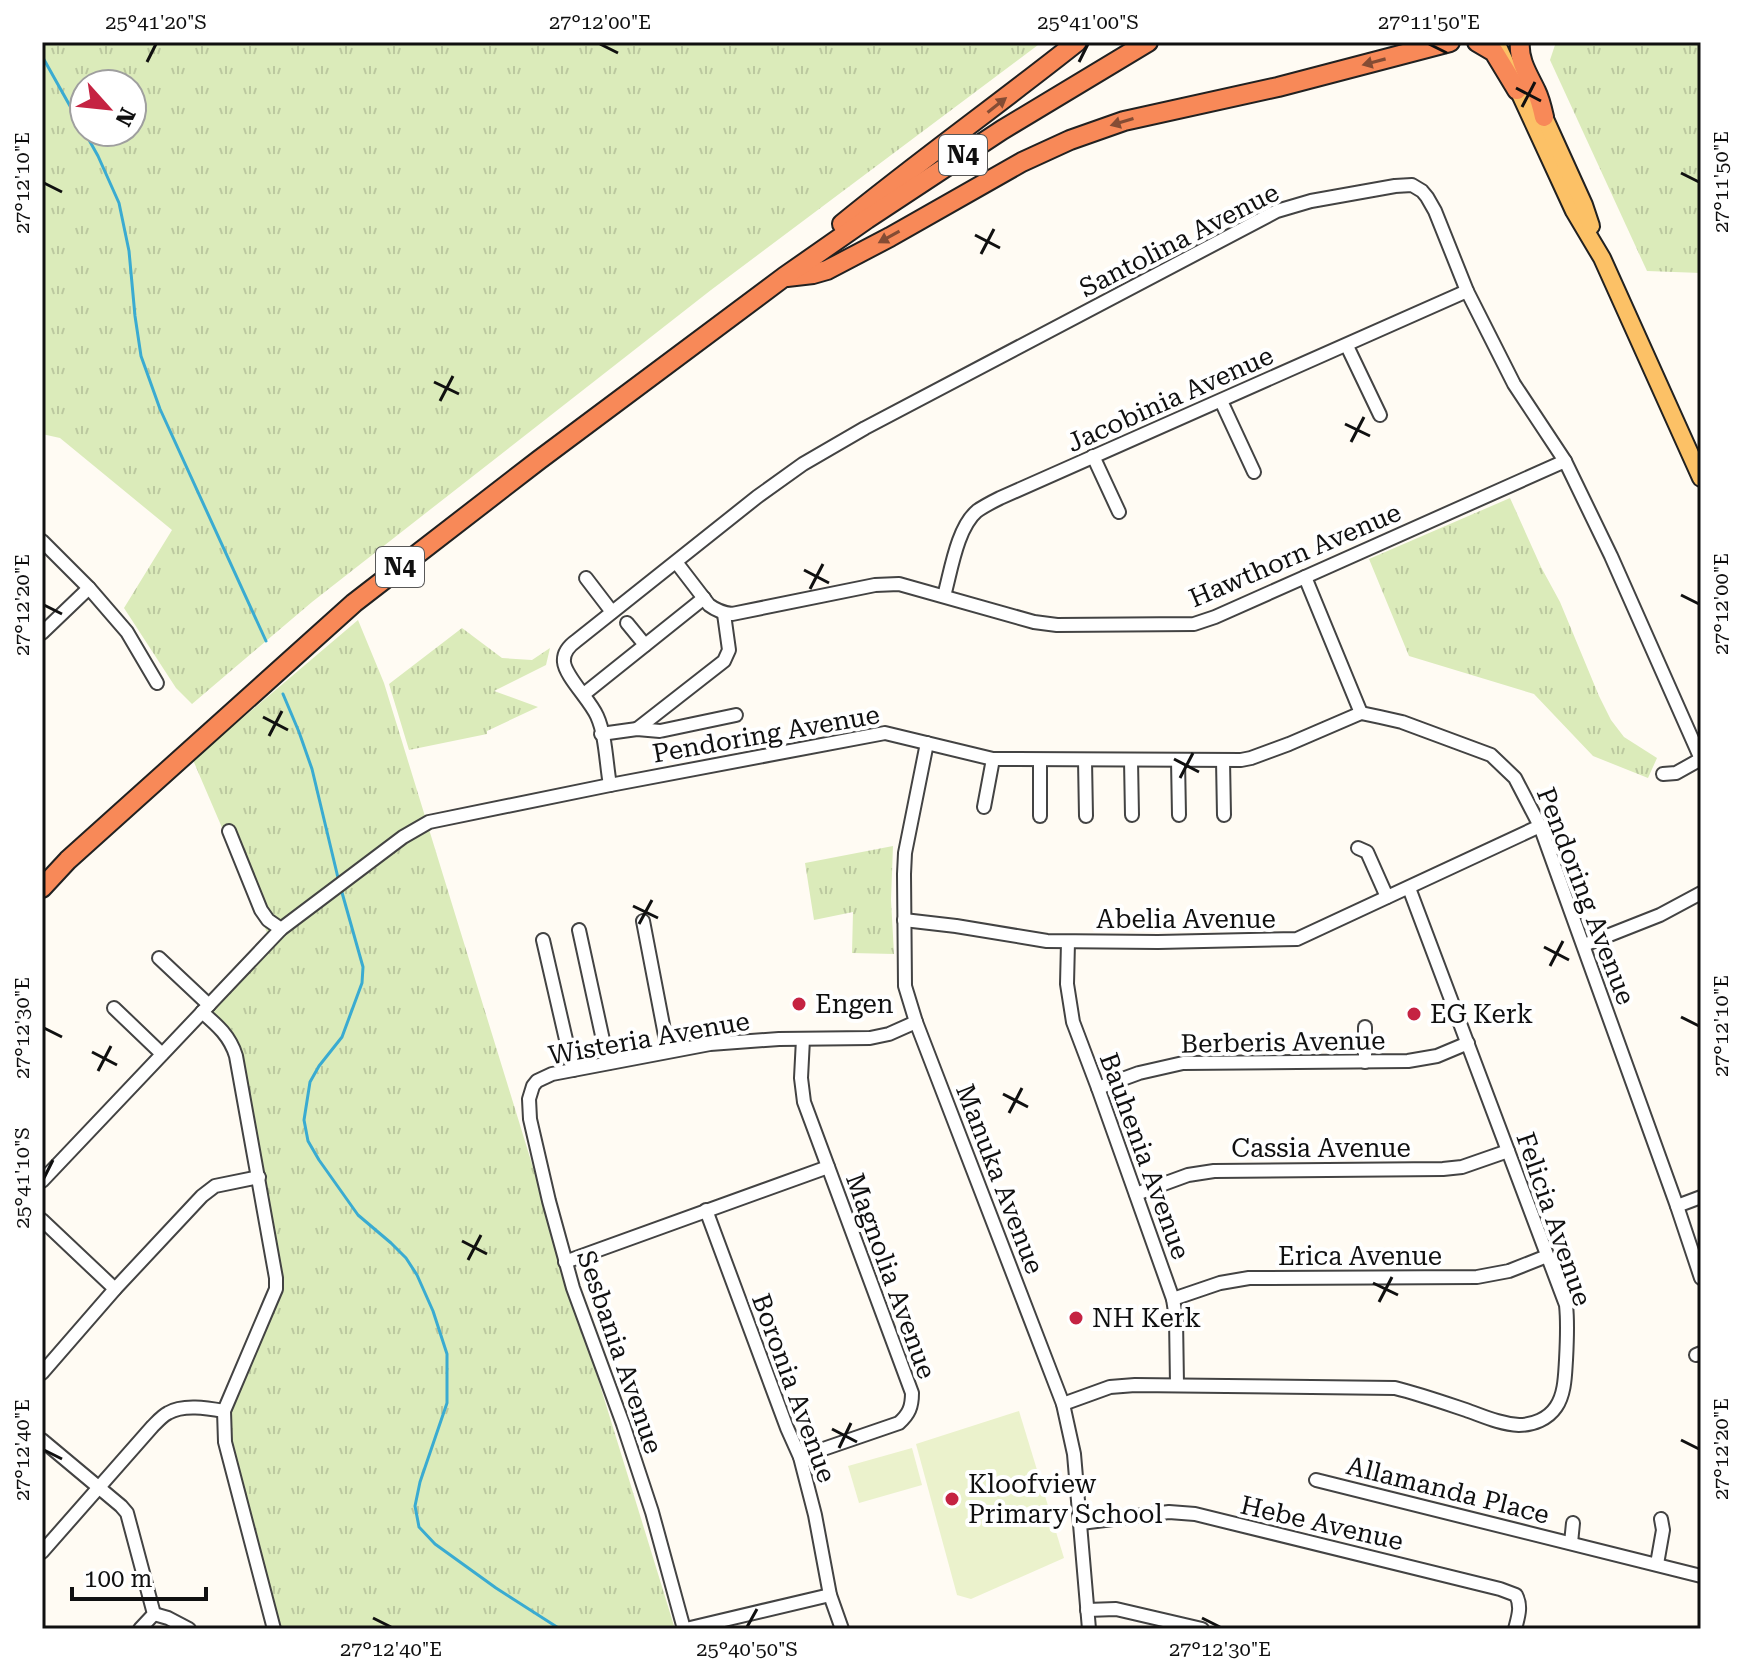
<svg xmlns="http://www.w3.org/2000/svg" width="1743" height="1671" viewBox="0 0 1743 1671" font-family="'Roboto Serif',serif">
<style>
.grass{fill:url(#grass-tufts);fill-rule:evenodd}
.pitch{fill:#ebf2cc}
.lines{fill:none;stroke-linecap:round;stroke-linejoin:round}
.stream{stroke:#3aabd1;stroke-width:3}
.minor-casing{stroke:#434343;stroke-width:16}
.major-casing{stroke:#212121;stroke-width:20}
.highway-casing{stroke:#212121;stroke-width:22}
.minor{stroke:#fff;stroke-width:12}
.major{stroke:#fcc166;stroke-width:16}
.highway{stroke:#f88958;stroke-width:18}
.oneway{fill:#844c34}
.ticks{fill:none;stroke:#101010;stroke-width:3}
.poi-dot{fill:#c52342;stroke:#fff;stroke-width:3}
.labels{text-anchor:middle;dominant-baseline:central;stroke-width:8;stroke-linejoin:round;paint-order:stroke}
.shield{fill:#fff;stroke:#585858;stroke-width:2}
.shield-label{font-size:24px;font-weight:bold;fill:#101010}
.street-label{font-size:26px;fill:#101010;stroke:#fff}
.poi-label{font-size:26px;fill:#101010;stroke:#fff;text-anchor:start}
.neatline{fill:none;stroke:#101010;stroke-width:3}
.ticks-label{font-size:20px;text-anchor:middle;fill:#101010}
</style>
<defs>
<pattern id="grass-tufts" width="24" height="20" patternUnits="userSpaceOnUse" patternTransform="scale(2)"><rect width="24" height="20" fill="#dbebba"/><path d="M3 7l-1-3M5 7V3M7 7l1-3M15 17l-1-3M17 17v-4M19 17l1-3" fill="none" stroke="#bbc89f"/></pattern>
</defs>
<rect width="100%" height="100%" fill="#fffbf3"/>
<g class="grass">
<path d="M42 42H1042L711 290 312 602 192 704 176 688 124 608 172 530 60 438 42 434ZM132 84V132H84V84Z"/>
<path d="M1556 42H1701V273L1647 271 1550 60Z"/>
<path d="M1510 498 1541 567 1560 602 1599 696 1611 720 1624 737 1657 758 1648 778 1593 756 1534 694 1409 656 1369 559Z"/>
<path d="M358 620 384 683 675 1629H277L220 1413 276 1284 231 1045 195 1010 268 935 193 760Z"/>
<path d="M462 628 502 658 532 660 550 648 546 665 494 691 538 707 487 731V734L409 750 389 684Z"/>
<path d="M893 846 891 900 894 954 852 953 853 912 814 920 805 863Z"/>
</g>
<g class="pitch">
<path d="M1019 1411 1064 1558 971 1599 957 1595 916 1444Z"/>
<path d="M912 1448 922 1485 859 1503 848 1466Z"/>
</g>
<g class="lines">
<g class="stream">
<path d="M42 56 98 156 119 203 129 251 135 316 141 356 160 409 266 641"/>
<path d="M283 694 299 732 312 769 339 882"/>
<path d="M341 889 363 967 362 983 342 1037 319 1066 310 1082 304 1120 308 1141 319 1160 358 1215 391 1243 406 1258 417 1275 433 1311 447 1354V1403L420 1482 415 1506 419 1527 435 1544 496 1588 560 1629"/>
</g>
<defs>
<g id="minor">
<path d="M1347 346 1380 415"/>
<path d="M1221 401 1254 472"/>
<path d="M1093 456 1119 512"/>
<path d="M42 541 89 588 127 632 157 683"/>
<path d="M676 562 709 605C717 611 723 613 732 614L875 585 899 584 1034 622 1057 625 1194 624 1215 617 1305 577 1565 461"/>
<path d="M1305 577 1361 713"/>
<path d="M586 578 612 612"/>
<path d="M944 596C951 571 957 528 977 511 984 506 992 502 1000 498L1467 291"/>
<path d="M627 623 645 645"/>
<path d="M42 633 89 588"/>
<path d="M584 694 704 598"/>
<path d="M637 729 724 661 729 650 724 614"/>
<path d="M601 734 637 729 660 731 736 715"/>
<path d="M927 743 905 853 904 874 905 986 916 1022 1063 1404 1074 1454 1089 1629"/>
<path d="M1040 760V816"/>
<path d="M1085 760 1086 816"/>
<path d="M1131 760 1132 815"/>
<path d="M1178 760 1179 815"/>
<path d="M1223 760 1224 815"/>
<path d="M1663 774 1676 773 1701 759"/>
<path d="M610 785C606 763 606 736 597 716 590 700 565 676 564 662 563 652 569 646 576 641L757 497 803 464 865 428 1277 211 1311 201 1395 186 1412 185 1422 191 1427 197 1435 211 1467 291 1514 384 1565 461 1611 556 1701 759"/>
<path d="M984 807 993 759"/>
<path d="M229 831 261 910 268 920 281 929"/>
<path d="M1358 848 1367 852 1387 897"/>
<path d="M904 920 956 926 1047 941 1158 942 1297 939 1540 826"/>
<path d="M643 921 668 1051"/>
<path d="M579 930 608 1063"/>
<path d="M543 940 573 1070"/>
<path d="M1068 942 1067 984 1073 1022 1098 1088 1173 1299 1176 1318 1177 1385"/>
<path d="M1584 945 1660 915 1701 893"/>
<path d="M159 958 209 1005"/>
<path d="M114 1008 162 1054"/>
<path d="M202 1012C217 1025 230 1036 236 1056L276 1278V1289L270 1303 224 1411 225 1442 274 1629"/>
<path d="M1365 1062V1027"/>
<path d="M1098 1088 1139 1073 1183 1063 1408 1061 1437 1056 1468 1043"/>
<path d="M42 1181 281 929 403 837 429 822 610 785 885 733 993 759 1241 760 1251 758 1289 744 1361 713 1380 717 1402 722 1491 755 1515 778 1540 826 1677 1206 1701 1278"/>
<path d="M1136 1194 1188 1175 1214 1171 1443 1169 1462 1167 1508 1151"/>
<path d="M1677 1206 1701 1197"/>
<path d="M706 1210 787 1428 800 1457 815 1515 830 1595 842 1629"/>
<path d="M42 1220 115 1289"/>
<path d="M565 1262 828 1167"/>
<path d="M1173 1299 1220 1283 1249 1278 1477 1277 1509 1271 1547 1256"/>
<path d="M1696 1355 1701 1353"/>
<path d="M42 1373 115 1289 202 1196 215 1186 259 1177"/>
<path d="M1063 1404 1110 1387 1135 1385 1395 1388C1419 1394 1442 1402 1466 1410 1483 1416 1500 1424 1519 1425 1533 1425 1548 1419 1556 1407 1565 1394 1565 1375 1566 1360 1567 1341 1568 1323 1566 1305L1409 888"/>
<path d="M42 1440 121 1506 127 1513 154 1614 140 1629"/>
<path d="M800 1457 899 1423C909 1414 912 1407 912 1393L804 1102 801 1078 803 1039"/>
<path d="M1316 1480 1701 1576"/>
<path d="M1081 1523 1169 1512 1195 1514 1500 1589 1516 1595C1522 1607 1518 1617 1515 1629"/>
<path d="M1571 1543 1573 1523"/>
<path d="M42 1552 152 1427C157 1422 162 1416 168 1413 183 1404 207 1408 224 1411"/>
<path d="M1657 1564 1663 1530 1661 1519"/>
<path d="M1087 1610 1116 1609 1202 1629"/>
<path d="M154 1614 168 1618 189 1629"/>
<path d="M684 1629 652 1512 623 1424 573 1288 549 1201 530 1119 529 1099 533 1086 537 1081 552 1074 710 1044 779 1039 870 1038 889 1034 916 1022"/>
<path d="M686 1629 830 1595"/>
</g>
<g id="major">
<path d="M1496 42 1574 211 1602 258 1701 478"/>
<path d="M1540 108 1584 205 1591 226"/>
</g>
<g id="highway">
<path d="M1477 42 1494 52 1517 90"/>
<path d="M1520 42C1518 60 1529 76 1536 91 1540 99 1542 108 1544 117"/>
<path d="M842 224C919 161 999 104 1077 42"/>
<path d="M787 277 813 274 827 270 890 237 1022 162 1070 140 1124 121 1278 87 1450 42"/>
<path d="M42 888 68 860 354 603 539 460 784 277 867 219 1002 130 1148 42"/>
</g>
</defs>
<use href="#minor" class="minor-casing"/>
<use href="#major" class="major-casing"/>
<use href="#highway" class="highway-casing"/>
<use href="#minor" class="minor"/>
<use href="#major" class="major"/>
<use href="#highway" class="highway"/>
</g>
<defs><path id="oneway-solid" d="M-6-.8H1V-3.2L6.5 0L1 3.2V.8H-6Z" transform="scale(2)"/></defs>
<g class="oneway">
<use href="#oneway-solid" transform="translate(1374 62) rotate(165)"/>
<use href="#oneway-solid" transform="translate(997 105) rotate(-38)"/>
<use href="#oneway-solid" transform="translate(1122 122) rotate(163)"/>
<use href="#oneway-solid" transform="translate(889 237) rotate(151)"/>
</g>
<path class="ticks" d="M600 44 618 53M1429 44 1447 53M147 62 156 44M1079 62 1088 44M1516 88 1541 101M1522 107 1535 82M1681 173 1699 182M44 183 62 192M975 235 1000 248M981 254 994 229M434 382 459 394M440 401 453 376M1345 424 1370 436M1351 442 1364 417M804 570 829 583M810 589 823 564M1681 595 1699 604M44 605 62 614M263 717 288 730M269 736 282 711M1174 759 1199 772M1180 778 1193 753M633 906 658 918M639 924 652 900M1544 947 1569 960M1550 966 1563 941M1681 1017 1699 1026M44 1028 62 1037M92 1052 117 1065M98 1071 111 1046M1003 1094 1028 1107M1009 1113 1022 1088M44 1178 53 1160M462 1241 487 1254M468 1260 481 1235M1373 1283 1398 1295M1379 1302 1392 1277M832 1429 857 1442M1681 1440 1699 1449M839 1448 851 1423M44 1450 62 1459M373 1618 391 1627M1202 1618 1220 1627M747 1627 757 1609"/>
<g class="poi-dot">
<circle cx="799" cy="1004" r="8"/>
<circle cx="1414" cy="1014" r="8"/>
<circle cx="1076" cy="1318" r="8"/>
<circle cx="952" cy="1499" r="8"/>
</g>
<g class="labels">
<g class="shield">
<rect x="939" y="135" width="48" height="40" rx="6"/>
<rect x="376" y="547" width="48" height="40" rx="6"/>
</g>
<g class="shield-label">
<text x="963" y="155">N4</text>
<text x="400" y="567">N4</text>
</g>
<g class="street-label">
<text transform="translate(1179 240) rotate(-27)">Santolina Avenue</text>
<text transform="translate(1170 399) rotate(-24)">Jacobinia Avenue</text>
<text transform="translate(1295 555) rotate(-23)">Hawthorn Avenue</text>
<text transform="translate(766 734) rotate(-10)">Pendoring Avenue</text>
<text transform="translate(1586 896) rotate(69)">Pendoring Avenue</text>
<text x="1186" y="919">Abelia Avenue</text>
<text transform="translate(649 1038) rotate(-10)">Wisteria Avenue</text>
<text transform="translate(1283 1042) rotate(-1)">Berberis Avenue</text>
<text x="1321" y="1148">Cassia Avenue</text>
<text transform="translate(1145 1156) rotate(70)">Bauhenia Avenue</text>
<text transform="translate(1000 1179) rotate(69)">Manuka Avenue</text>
<text transform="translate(1554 1219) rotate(71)">Felicia Avenue</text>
<text x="1360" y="1256">Erica Avenue</text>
<text transform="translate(891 1276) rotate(70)">Magnolia Avenue</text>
<text transform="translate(620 1352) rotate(71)">Sesbania Avenue</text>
<text transform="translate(794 1388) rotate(70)">Boronia Avenue</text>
<text transform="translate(1448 1490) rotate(14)">Allamanda Place</text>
<text transform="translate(1322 1523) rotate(13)">Hebe Avenue</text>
</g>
<g class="poi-label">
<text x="815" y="1004">Engen</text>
<text x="1430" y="1014">EG Kerk</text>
<text x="1092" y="1318">NH Kerk</text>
<text x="968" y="1484">Kloofview<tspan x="968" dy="30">Primary School</tspan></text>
</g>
</g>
<rect width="1743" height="1671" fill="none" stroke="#ffffff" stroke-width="88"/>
<g transform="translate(108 108) rotate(117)"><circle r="38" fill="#ffffff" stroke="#9f9f9f" stroke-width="2"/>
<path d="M0-6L14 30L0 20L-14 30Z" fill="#c52342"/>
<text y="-12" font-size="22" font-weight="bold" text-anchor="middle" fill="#101010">N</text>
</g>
<path d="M72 1587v12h134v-12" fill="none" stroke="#101010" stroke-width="4"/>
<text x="84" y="1587" font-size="24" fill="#101010" stroke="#ffffff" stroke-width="6" paint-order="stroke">100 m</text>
<rect x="44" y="44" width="1655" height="1583" class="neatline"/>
<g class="ticks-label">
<text x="156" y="29">25°41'20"S</text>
<text x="600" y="29">27°12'00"E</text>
<text x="1088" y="29">25°41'00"S</text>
<text x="1429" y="29">27°11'50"E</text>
<text transform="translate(1721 182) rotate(-90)" y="7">27°11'50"E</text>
<text transform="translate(22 183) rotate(-90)" y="7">27°12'10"E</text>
<text transform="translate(1721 604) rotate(-90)" y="7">27°12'00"E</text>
<text transform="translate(22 605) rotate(-90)" y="7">27°12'20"E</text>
<text transform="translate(1721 1026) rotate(-90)" y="7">27°12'10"E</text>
<text transform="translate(22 1028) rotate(-90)" y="7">27°12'30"E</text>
<text transform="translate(22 1178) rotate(-90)" y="7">25°41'10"S</text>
<text transform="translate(1721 1449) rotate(-90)" y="7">27°12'20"E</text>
<text transform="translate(22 1450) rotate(-90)" y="7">27°12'40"E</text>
<text x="391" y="1656">27°12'40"E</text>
<text x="747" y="1656">25°40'50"S</text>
<text x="1220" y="1656">27°12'30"E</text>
</g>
</svg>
